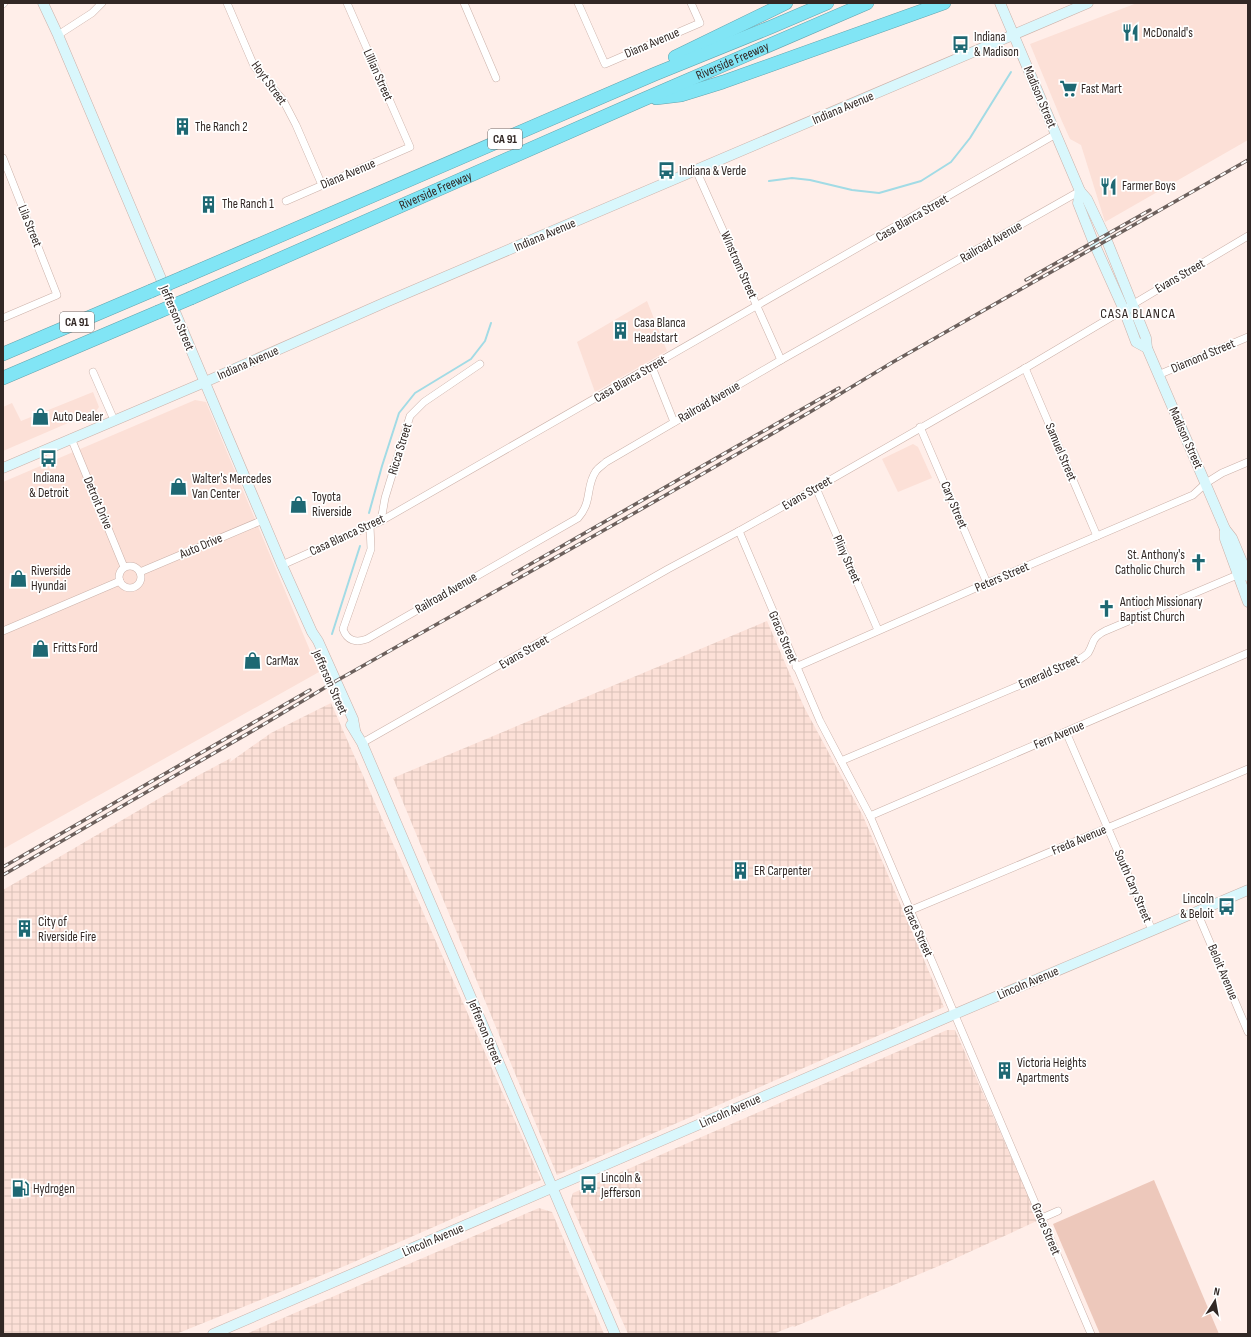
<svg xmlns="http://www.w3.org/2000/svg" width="1251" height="1337" viewBox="0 0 1251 1337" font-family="'Sofia Sans Condensed',sans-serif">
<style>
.built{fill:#fce0d7}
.industrial{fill:url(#industrial-grid)}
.grass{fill:#edc8bb}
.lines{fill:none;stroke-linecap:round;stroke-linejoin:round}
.stream{stroke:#a2dbe5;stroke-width:2}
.street-casing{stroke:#cbb1a9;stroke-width:8}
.secondary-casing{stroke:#cbb1a9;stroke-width:11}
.highway-casing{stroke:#65a3ac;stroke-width:14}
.street{stroke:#fff;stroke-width:7}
.secondary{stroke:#d9f7fc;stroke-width:10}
.highway{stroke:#81e5f5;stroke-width:13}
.rail-casing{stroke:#6c605c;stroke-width:3.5}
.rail{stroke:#fff;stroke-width:2;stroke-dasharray:6;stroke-linecap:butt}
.highway-bridge-casing{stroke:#65a3ac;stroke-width:14;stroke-linecap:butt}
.highway-bridge{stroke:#81e5f5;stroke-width:13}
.labels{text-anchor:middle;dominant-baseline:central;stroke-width:3.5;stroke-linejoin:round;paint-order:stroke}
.shield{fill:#fff;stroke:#706866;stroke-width:1}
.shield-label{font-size:12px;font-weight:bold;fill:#322825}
.poi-label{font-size:13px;fill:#322825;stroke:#fff;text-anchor:start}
.street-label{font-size:13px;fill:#322825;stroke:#fff}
.neighbourhood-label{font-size:14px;letter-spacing:1px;fill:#322825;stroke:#fff}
</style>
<defs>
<pattern id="industrial-grid" width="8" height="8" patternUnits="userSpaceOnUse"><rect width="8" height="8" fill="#fce0d7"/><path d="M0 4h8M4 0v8" fill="none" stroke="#d8c0b8"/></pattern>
</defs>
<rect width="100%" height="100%" fill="#ffeee9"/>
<g class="built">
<path d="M1137 3H1248V140L1105 222 1081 145 1070 139 1061 119 1030 44Z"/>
<path d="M647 301 667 351 595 392 577 342Z"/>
<path d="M93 392 99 407 96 411 3 451V407L12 403 21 421Z"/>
<path d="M195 400 206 402 319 672 3 849V482Z"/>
<path d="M913 444 918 447 932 478 898 492 882 459Z"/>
</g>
<g class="industrial">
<path d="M767 621 804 707 863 816 944 1007 557 1175 393 778Z"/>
<path d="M331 703 541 1180 347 1265 176 1334H3V890L199 775 231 758 230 762 271 733Z"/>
<path d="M947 1030H955L1039 1220 941 1265 794 1327 793 1326 773 1334H628L570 1202 573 1193Z"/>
<path d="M539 1208 552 1212 604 1334H246Z"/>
</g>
<path class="grass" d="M1154 1180 1219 1334H1100L1053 1224Z"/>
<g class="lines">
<g class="stream">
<path d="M769 181 792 178 810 180 852 190 879 193 921 181 951 162 970 138 1011 72"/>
<path d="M369 513 382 466 399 413 415 393 471 359 485 341 491 323"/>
<path d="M332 634 360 546"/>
</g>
<defs>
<g id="street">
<path d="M227 3 254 66 283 100 296 125 322 185"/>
<path d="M464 3 496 78"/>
<path d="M578 3 605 64 700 23 691 3"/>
<path d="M3 4 4 3"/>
<path d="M58 35 92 13 102 3"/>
<path d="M3 158 57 295 3 318"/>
<path d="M696 170 781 360"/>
<path d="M286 201 410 147 347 3"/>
<path d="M652 367 674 422"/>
<path d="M1025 368 1097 536"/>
<path d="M93 372 114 420"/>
<path d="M1158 375 1248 337"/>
<path d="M920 427 987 583"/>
<path d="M71 438 124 567"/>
<path d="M816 488 878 630"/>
<path d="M381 521 385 498 410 416 424 402 480 364"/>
<path d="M370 526 371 549 343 629C347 641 356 643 367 639L578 518C593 501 585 487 596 471 599 467 603 465 606 462L781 360 1080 191"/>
<path d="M739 531 820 721 870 816 1091 1334"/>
<path d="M282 565 381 521 1056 134"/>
<circle cx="130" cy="577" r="11"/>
<path d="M140 572 263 520"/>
<path d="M3 631 120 581"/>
<path d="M796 667 987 583 1193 495 1206 483 1222 473 1248 462"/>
<path d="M1066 732 1152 930"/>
<path d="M362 743 668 569 739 531 816 488 1029 366 1248 236"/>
<path d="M841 761 1077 661C1080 659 1085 656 1088 653 1095 642 1090 639 1105 631L1242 573"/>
<path d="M870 816 1248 653"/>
<path d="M909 911 1248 769"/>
<path d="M1197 912 1248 1032"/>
<path d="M1042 1218 1058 1211"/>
</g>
<g id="secondary">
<path d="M43 3 58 35 282 565 312 632 318 641 353 719 355 730"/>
<path d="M1000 3 1080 191 1087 199 1107 241 1146 338 1147 348 1225 529 1232 538 1248 576"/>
<path d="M1080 191 1078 203 1093 241 1124 310 1136 342 1147 348"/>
<path d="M3 468 205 382 386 302 1088 3"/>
<path d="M1225 529V539L1248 602"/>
<path d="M351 725 362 743 615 1334"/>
<path d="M213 1334 955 1014 1248 890"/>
</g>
<g id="highway">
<path d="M675 57 786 3"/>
<path d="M656 98 681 95 723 82 944 3"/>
<path d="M184 277 655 74 771 27 827 3"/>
<path id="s1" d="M191 298 642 100 867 3"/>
<path d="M3 354 151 291"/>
<path d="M3 378 158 312"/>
</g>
</defs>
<use href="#street" class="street-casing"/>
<use href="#secondary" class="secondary-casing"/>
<use href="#highway" class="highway-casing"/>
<use href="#street" class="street"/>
<use href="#secondary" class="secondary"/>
<use href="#highway" class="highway"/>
<defs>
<g id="rail">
<path d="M1026 280 1150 210"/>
<path d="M513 574 839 388"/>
<path d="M3 867 310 690"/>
<path d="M3 875 261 726 336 681 638 511 810 412 893 362 1248 160"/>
</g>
</defs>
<use href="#rail" class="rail-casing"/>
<use href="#rail" class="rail"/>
<defs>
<g id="highway-bridge">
<path d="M151 291 184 277"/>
<path d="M158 312 191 298"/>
</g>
</defs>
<use href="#highway-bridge" class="highway-bridge-casing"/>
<use href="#highway-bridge" class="highway-bridge"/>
</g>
<defs>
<symbol id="restaurant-bare" viewBox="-9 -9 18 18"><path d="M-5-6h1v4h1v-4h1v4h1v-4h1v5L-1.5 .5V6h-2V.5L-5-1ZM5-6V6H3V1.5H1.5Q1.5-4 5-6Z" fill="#1e6873" stroke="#fff" stroke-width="2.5" paint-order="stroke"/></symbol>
<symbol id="bus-bare" viewBox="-9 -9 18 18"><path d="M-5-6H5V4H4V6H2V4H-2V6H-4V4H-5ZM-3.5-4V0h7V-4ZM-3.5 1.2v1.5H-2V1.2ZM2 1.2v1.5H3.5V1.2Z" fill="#1e6873" stroke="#fff" stroke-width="2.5" paint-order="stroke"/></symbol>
<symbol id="supermarket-bare" viewBox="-9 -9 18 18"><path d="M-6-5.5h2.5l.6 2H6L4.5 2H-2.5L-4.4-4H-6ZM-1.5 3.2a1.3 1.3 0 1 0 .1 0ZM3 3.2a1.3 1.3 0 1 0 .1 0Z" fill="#1e6873" stroke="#fff" stroke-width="2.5" paint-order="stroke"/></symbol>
<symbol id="building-bare" viewBox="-9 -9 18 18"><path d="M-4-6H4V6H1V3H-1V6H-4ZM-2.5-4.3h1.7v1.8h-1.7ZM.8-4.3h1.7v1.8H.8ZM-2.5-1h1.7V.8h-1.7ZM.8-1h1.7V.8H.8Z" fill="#1e6873" stroke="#fff" stroke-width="2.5" paint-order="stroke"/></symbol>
<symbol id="shop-bare" viewBox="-9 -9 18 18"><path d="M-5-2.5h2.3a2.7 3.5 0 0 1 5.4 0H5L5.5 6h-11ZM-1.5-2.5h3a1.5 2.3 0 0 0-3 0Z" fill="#1e6873" stroke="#fff" stroke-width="2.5" paint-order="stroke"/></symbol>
<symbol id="church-bare" viewBox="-9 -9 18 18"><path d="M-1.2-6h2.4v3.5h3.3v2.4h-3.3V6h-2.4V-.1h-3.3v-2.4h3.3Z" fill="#1e6873" stroke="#fff" stroke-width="2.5" paint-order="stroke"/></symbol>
<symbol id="fuel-bare" viewBox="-9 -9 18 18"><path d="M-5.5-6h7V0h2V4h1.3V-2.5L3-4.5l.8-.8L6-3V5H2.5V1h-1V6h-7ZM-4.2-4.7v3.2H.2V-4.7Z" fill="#1e6873" stroke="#fff" stroke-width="2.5" paint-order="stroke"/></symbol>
</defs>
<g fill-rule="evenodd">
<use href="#restaurant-bare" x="1118" y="20" width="25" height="25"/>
<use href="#bus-bare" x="948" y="32" width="25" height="25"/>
<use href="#supermarket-bare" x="1056" y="76" width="25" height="25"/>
<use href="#building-bare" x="170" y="114" width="25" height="25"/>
<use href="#bus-bare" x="654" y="158" width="25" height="25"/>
<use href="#restaurant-bare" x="1096" y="174" width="25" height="25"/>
<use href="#building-bare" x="196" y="192" width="25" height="25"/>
<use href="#building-bare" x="608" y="318" width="25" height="25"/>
<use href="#shop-bare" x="28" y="404" width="25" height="25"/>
<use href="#bus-bare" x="36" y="446" width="25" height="25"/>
<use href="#shop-bare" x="166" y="474" width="25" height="25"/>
<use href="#shop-bare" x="286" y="492" width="25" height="25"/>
<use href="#church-bare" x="1186" y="550" width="25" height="25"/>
<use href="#shop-bare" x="6" y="566" width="25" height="25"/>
<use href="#church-bare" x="1094" y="596" width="25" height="25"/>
<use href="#shop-bare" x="28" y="636" width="25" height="25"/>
<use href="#shop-bare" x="240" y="648" width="25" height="25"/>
<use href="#building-bare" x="728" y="858" width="25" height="25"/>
<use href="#bus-bare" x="1214" y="894" width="25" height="25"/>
<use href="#building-bare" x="12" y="916" width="25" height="25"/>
<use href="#building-bare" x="992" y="1058" width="25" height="25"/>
<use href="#bus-bare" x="576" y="1172" width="25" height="25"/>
<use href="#fuel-bare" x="8" y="1176" width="25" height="25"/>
</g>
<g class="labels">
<g class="shield">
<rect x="488" y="129" width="34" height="20" rx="3"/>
<rect x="60" y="312" width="34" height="20" rx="3"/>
</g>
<g class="shield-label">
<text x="505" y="139">CA 91</text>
<text x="77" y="322">CA 91</text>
</g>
<g class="poi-label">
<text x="1143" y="33">McDonald's</text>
<text x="974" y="37">Indiana<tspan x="974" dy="15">&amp; Madison</tspan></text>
<text x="1081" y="89">Fast Mart</text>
<text x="195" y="127">The Ranch 2</text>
<text x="679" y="171">Indiana &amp; Verde</text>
<text x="1122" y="186">Farmer Boys</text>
<text x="222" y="204">The Ranch 1</text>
<text x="634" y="323">Casa Blanca<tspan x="634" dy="15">Headstart</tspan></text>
<text x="53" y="417">Auto Dealer</text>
<text x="49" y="478" text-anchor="middle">Indiana<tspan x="49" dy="15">&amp; Detroit</tspan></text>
<text x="192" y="479">Walter's Mercedes<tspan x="192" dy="15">Van Center</tspan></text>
<text x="312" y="497">Toyota<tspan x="312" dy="15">Riverside</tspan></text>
<text x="1185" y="555" text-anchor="end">St. Anthony's<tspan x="1185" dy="15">Catholic Church</tspan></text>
<text x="31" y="571">Riverside<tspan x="31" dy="15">Hyundai</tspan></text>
<text x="1120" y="602">Antioch Missionary<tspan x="1120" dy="15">Baptist Church</tspan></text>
<text x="53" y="648">Fritts Ford</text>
<text x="266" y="661">CarMax</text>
<text x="754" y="871">ER Carpenter</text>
<text x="1214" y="899" text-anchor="end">Lincoln<tspan x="1214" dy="15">&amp; Beloit</tspan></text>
<text x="38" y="922">City of<tspan x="38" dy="15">Riverside Fire</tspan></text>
<text x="1017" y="1063">Victoria Heights<tspan x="1017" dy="15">Apartments</tspan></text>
<text x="601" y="1178">Lincoln &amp;<tspan x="601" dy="15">Jefferson</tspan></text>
<text x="33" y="1189">Hydrogen</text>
</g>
<g class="street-label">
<text transform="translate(652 43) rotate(-23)">Diana Avenue</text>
<text stroke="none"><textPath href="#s1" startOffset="591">Riverside Freeway</textPath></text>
<text transform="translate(378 75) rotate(66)">Lillian Street</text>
<text transform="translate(269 83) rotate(54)">Hoyt Street</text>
<text transform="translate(1040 97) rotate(67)">Madison Street</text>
<text transform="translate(843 108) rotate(-23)">Indiana Avenue</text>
<text transform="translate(348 174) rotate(-23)">Diana Avenue</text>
<text stroke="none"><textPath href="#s1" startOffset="267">Riverside Freeway</textPath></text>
<text transform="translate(912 218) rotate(-30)">Casa Blanca Street</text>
<text transform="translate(30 226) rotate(68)">Lila Street</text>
<text transform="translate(545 235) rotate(-23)">Indiana Avenue</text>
<text transform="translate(991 242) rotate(-30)">Railroad Avenue</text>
<text transform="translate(739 265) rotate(66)">Winstrom Street</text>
<text transform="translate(1180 276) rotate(-30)">Evans Street</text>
<text transform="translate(177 318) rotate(67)">Jefferson Street</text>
<text transform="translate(1203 356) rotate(-23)">Diamond Street</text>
<text transform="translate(248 363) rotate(-24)">Indiana Avenue</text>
<text transform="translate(630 379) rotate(-30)">Casa Blanca Street</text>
<text transform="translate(709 402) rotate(-30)">Railroad Avenue</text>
<text transform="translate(1186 438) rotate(66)">Madison Street</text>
<text transform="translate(400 449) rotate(-73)">Ricca Street</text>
<text transform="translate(1061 452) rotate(67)">Samuel Street</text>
<text transform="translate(807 493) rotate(-30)">Evans Street</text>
<text transform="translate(98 503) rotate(67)">Detroit Drive</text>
<text transform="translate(954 505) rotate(67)">Cary Street</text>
<text transform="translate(347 535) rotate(-25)">Casa Blanca Street</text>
<text transform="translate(201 546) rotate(-23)">Auto Drive</text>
<text transform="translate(847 559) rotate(66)">Pliny Street</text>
<text transform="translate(1002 577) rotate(-23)">Peters Street</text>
<text transform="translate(446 593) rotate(-30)">Railroad Avenue</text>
<text transform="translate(783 637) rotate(67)">Grace Street</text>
<text transform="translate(524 652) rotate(-30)">Evans Street</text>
<text transform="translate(1049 672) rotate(-24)">Emerald Street</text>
<text transform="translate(330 682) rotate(66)">Jefferson Street</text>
<text transform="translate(1059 735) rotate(-23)">Fern Avenue</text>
<text transform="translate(1079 840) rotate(-23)">Freda Avenue</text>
<text transform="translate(1133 886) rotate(67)">South Cary Street</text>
<text transform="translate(918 931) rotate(66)">Grace Street</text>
<text transform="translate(1223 972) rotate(67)">Beloit Avenue</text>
<text transform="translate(1028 983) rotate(-23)">Lincoln Avenue</text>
<text transform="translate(485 1032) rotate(67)">Jefferson Street</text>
<text transform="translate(730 1111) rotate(-24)">Lincoln Avenue</text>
<text transform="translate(1046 1229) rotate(67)">Grace Street</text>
<text transform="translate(433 1240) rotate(-23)">Lincoln Avenue</text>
</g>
<g class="neighbourhood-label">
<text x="1138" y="313">CASA BLANCA</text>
</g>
</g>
<rect width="1251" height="1337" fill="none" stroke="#322825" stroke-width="8"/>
<g transform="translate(1215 1301) rotate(11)" stroke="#ffffff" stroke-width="3" paint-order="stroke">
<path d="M0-3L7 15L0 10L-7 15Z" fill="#322825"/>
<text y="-6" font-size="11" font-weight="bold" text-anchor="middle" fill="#322825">N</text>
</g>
</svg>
